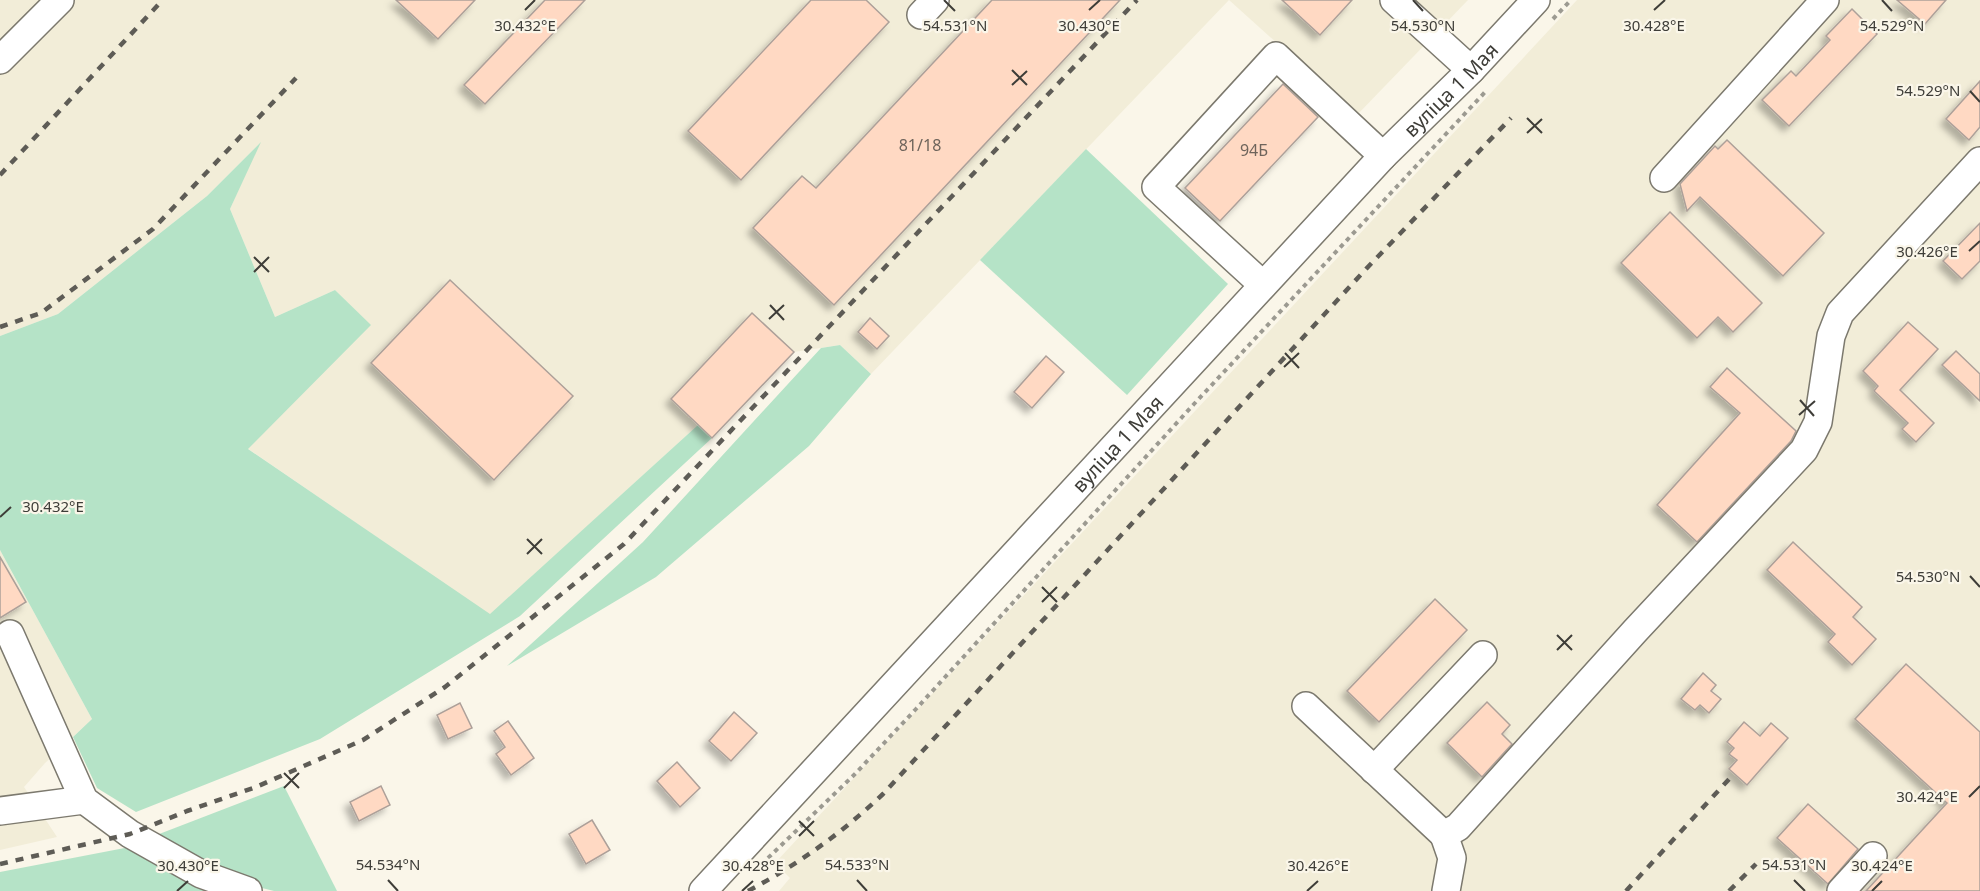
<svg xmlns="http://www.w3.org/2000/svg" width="1980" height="891" viewBox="0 0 1980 891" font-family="'Noto Sans',sans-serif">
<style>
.built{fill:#f2edd8}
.green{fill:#b5e3c7}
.building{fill:#ffd9c3;stroke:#ada099;stroke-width:1.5;filter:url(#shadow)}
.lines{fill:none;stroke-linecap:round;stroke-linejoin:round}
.minor-casing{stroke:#7c796e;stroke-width:30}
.path{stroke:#9c9a91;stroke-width:4;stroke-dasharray:4.5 4.5;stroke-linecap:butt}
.minor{stroke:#fff;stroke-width:27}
.rail{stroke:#5e5c56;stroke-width:4.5;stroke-dasharray:8 8;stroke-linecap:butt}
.ticks{fill:none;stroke:#3e3d38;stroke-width:2}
.labels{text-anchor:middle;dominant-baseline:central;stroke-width:4.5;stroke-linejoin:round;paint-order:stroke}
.number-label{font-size:16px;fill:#6e645b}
.street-label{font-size:20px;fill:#3e3d38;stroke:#faf6e9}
.ticks-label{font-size:15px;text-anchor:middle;fill:#3e3d38;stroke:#faf6e9;stroke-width:4.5;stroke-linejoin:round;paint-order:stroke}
</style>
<defs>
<filter id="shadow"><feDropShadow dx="-5.5" dy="5.5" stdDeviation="3" flood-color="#0004"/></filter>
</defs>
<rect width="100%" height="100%" fill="#faf6e9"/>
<g class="built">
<path d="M0 0H1229L871 374 840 345 794 352 712 438 698 425 490 615 247 448 370 325 335 290 275 317 230 209 259 144 207 196 58 314 0 336Z"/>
<path d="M1229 0H1468L1357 115Z"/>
<path d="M1577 0H1980V891H779L790 878 775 863Z"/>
<path d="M0 550 92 719 45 763 24 787 57 837 0 850Z"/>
</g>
<g class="green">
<path d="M261 142 230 209 275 317 335 290 371 325 248 449 490 614 698 425 712 438 520 616 320 739 136 812 97 788 73 737 92 719 0 550V336L58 314 207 196Z"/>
<path d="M1086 149 1228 284 1127 395 980 260Z"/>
<path d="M840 345 871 374 809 446 656 577 507 666 643 542 821 348Z"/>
<path d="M284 786 337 891H274L250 885 154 836Z"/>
<path d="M135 846 217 891H0V872Z"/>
</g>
<g class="building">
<path d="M396 0H475L438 39Z"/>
<path d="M545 0H585L485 104 464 85Z"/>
<path d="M811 0H866L889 22 741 180 688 131Z"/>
<path d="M992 0H1120L834 305 753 228 802 176 816 188Z"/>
<path d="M1282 0H1352L1320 35Z"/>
<path d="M1897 0H1946L1925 24Z"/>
<path d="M1852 9 1877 34 1789 126 1762 100 1791 71 1796 76 1830 40 1826 36Z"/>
<path d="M1980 81V127L1969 140 1946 119Z"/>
<path d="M1283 84 1318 117 1220 221 1185 188Z"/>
<path d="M1727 140 1824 233 1783 276 1700 197 1687 211 1680 184 1715 146 1718 149Z"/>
<path d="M1670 212 1762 303 1733 332 1718 317 1697 338 1621 263Z"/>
<path d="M1980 223V261L1962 279 1943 261Z"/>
<path d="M450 280 573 396 494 480 371 363Z"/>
<path d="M752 313 794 352 712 438 671 399Z"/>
<path d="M870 318 889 336 877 349 858 332Z"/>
<path d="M1908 322 1938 349 1900 390 1934 423 1916 442 1902 429 1908 423 1874 391 1878 386 1863 371Z"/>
<path d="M1956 351 1980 374V401L1942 365Z"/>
<path d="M1046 356 1064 372 1032 408 1014 392Z"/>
<path d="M1727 368 1796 431 1791 441 1697 542 1657 505 1740 413 1710 387Z"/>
<path d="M1793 542 1862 607 1853 617 1876 639 1852 665 1828 642 1835 634 1767 570Z"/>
<path d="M0 557 26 602 0 618Z"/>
<path d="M1435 599 1467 630 1379 722 1347 691Z"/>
<path d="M1906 664 1980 732V891H1866L1947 803 1855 719Z"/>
<path d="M1703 673 1716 685 1711 691 1721 699 1709 713 1700 705 1695 710 1681 699Z"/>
<path d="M1487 702 1510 725 1502 734 1512 744 1482 777 1447 743Z"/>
<path d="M460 703 472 728 448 739 437 715Z"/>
<path d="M734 712 757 733 731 761 709 741Z"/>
<path d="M508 721 534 758 511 775 496 754 505 747 494 731Z"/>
<path d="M1744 722 1760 736 1771 723 1788 738 1747 785 1729 769 1737 760 1729 754 1734 748 1727 742Z"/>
<path d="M677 762 700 788 680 807 657 781Z"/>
<path d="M381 786 390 805 359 821 350 802Z"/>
<path d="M1808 804 1858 849 1828 884 1777 838Z"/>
<path d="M592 820 610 850 586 864 569 834Z"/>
</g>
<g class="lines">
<defs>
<g id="minor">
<path d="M1394 0 1471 70"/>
<path d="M921 15 935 0"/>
<path d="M0 60 60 0"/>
<path d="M1664 178 1825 0"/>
<path d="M1263 285 1156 187 1276 56 1383 156"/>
<path d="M10 634 84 800 130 834 201 874 248 891"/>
<path d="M1306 706 1444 835 1458 827 1635 631 1804 450 1818 422 1831 336 1840 313 1980 161"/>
<path d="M1374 770 1483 655"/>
<path d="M0 811 84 800"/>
<path d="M1444 835 1452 858 1446 891"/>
<path id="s1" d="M703 891 1383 156 1471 70 1536 0"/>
<path d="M1841 891 1873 856"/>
</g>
</defs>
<use href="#minor" class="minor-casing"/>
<g class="path">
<path d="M1553 19 1571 0"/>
<path d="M768 858 855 774 916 709 1194 404 1487 90"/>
</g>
<use href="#minor" class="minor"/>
<g class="rail">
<path d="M0 175 158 5"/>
<path d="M0 327 41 313 153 229 296 78"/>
<path d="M0 864 130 834 187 811 256 787 363 740 445 687 624 544 1137 0"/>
<path d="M748 891C797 865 842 833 883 794L1366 269 1511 118"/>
<path d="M1626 891 1731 777"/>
<path d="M1729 891 1756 864"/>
</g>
</g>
<path class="ticks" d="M944 0 955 11M1413 0 1423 11M1882 0 1892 11M525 10 535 0M1089 10 1100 0M1654 10 1665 0M1012 70 1027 85M1012 85 1027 71M1970 91 1980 102M1527 118 1542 133M1527 133 1542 119M1969 251 1980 241M254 257 269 272M254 272 269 257M770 305 784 320M769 319 784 305M1285 353 1299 368M1284 367 1299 353M1800 400 1814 416M1799 415 1815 401M0 517 11 507M527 539 542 554M527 554 542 539M1970 576 1980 587M1042 587 1057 602M1042 602 1057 587M1557 635 1572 650M1557 650 1572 635M284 773 299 788M284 788 299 773M1969 797 1980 786M799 821 814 836M799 836 814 821M388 880 398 891M857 880 867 891M1794 880 1805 891M177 891 188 881M742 891 753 881M1307 891 1318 881M1872 891 1882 881"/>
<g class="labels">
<g class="number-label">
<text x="920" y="145">81/18</text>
<text x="1254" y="150">94Б</text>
</g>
<g class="street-label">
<text stroke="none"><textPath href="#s1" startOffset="1096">вуліца 1 Мая</textPath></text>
<text stroke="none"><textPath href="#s1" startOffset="610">вуліца 1 Мая</textPath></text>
</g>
</g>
<g class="ticks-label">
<text x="525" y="31">30.432°E</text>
<text x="1089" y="31">30.430°E</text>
<text x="1654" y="31">30.428°E</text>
<text x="955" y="31">54.531°N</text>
<text x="1423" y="31">54.530°N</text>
<text x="1892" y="31">54.529°N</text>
<text x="1928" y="96">54.529°N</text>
<text x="1927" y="257">30.426°E</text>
<text x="53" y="512">30.432°E</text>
<text x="1928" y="582">54.530°N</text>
<text x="1927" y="802">30.424°E</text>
<text x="388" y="870">54.534°N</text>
<text x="857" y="870">54.533°N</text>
<text x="1794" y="870">54.531°N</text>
<text x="188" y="871">30.430°E</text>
<text x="753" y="871">30.428°E</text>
<text x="1318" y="871">30.426°E</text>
<text x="1882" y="871">30.424°E</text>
</g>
</svg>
